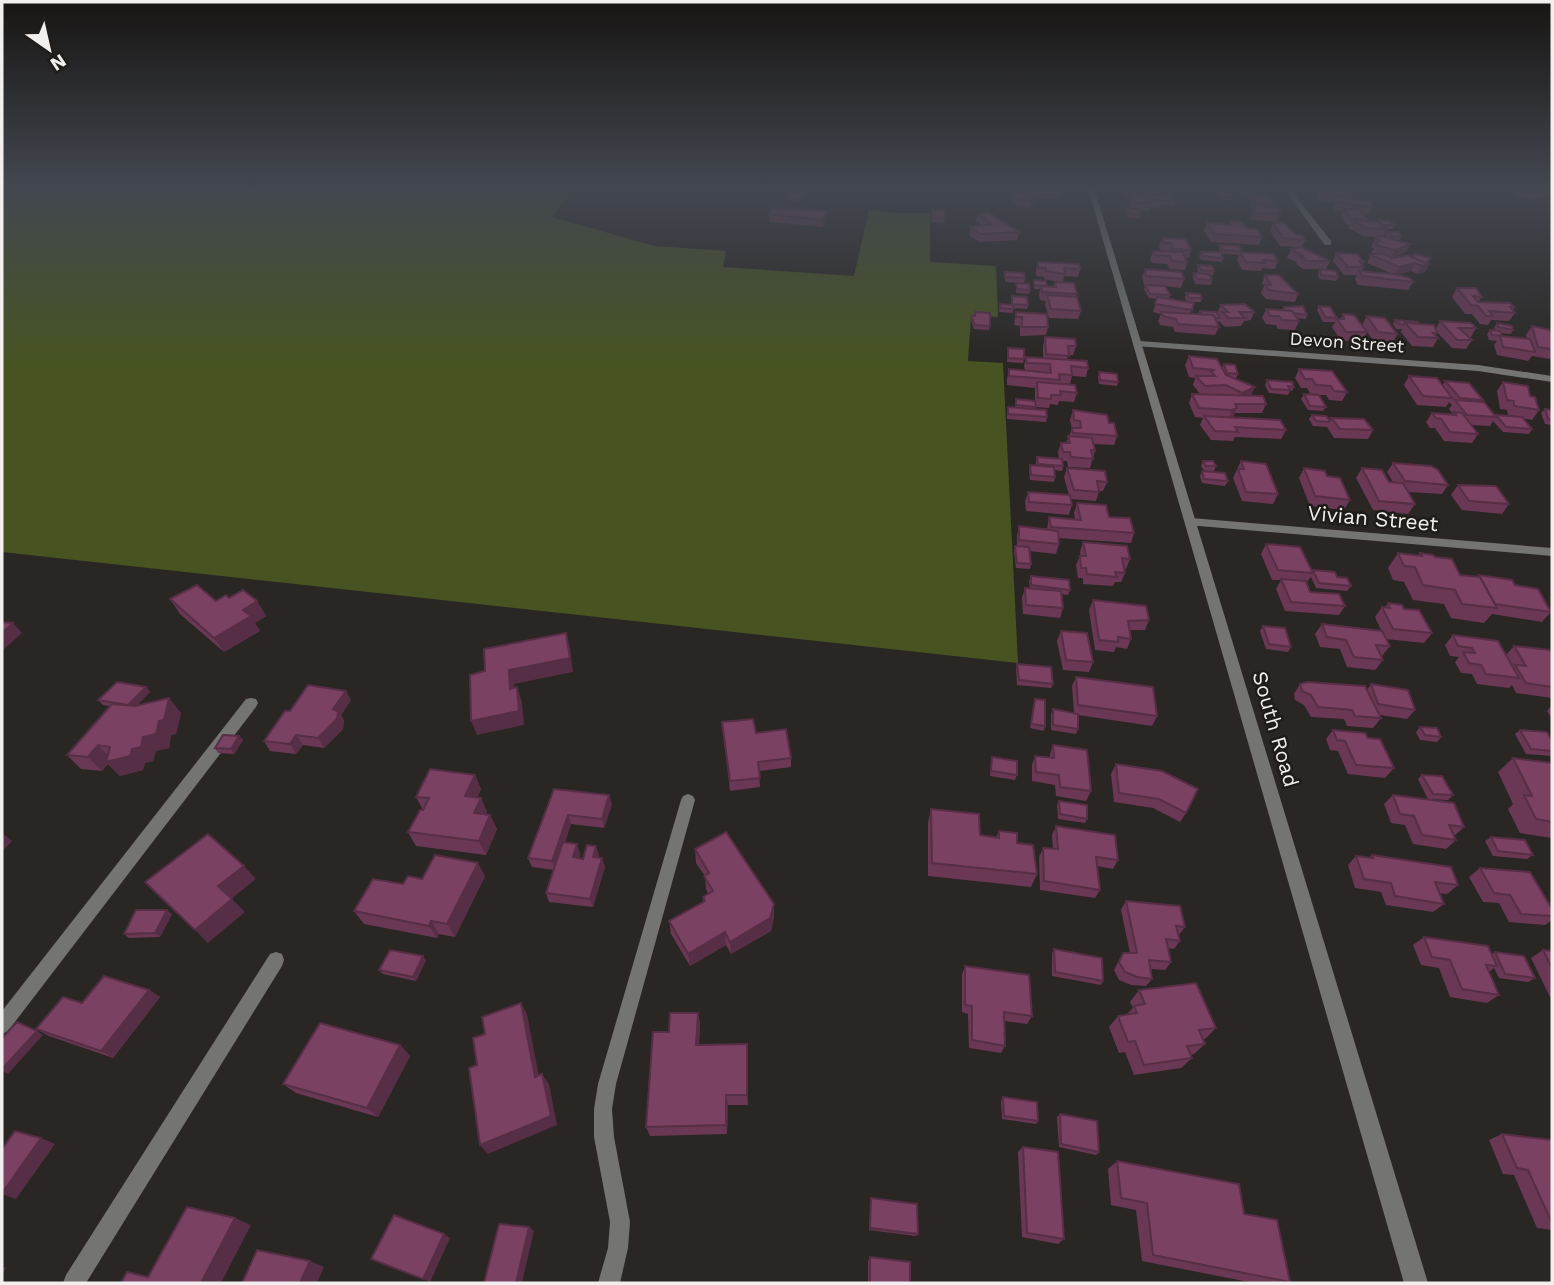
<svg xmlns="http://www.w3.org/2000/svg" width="1554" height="1285" viewBox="0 0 1554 1285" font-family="'Work Sans',sans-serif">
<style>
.green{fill:#475421}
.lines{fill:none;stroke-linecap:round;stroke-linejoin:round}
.service{fill:#747573;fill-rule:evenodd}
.minor{fill:#747573;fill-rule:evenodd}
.tertiary{fill:#747573;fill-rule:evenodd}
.wall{fill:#6a3854}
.shaded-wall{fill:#562e45}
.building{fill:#7b4162;stroke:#562e45;stroke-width:2}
.labels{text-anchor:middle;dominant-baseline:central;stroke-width:5;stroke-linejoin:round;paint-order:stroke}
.far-street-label{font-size:18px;fill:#f2f0ee;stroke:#1f1c1a}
.street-label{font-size:21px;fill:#f2f0ee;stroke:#1f1c1a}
</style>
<rect width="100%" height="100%" fill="#292623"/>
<path class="green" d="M2 188H444L570 194 552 217 654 246 726 251 723 267 854 276 869 210 894 213H930V262L996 266 998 317 971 315 968 361 1003 363 1018 663 2 552Z"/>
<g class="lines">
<g class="service">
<path d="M251 698 256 699 258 703 256 707 8 1031 2 1034V1011L246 699Z"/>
<path d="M688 794 693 796 695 800 616 1084 612 1109 614 1137 630 1222 628 1248 620 1283H598L608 1248 610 1222 594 1137V1109L598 1084 681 800 683 796Z"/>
<path d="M276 952 282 954 284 960 282 966 86 1283H63L66 1275 270 954Z"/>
</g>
<g class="minor">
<path d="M1283 188H1289L1331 241V245H1325Z"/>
<path d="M1139 341 1478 365 1552 376V382L1478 371 1136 346 1134 344Z"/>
<path d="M1191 518 1552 548V556L1187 525 1185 522 1187 519Z"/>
</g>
<path class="tertiary" d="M1088 188H1094L1428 1283H1404Z"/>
</g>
<g class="wall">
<path d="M975 188H990V194L975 193Z"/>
<path d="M992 188H1006L1005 190 993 189Z"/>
<path d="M1015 188H1037V190L1051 191V188H1067V190L1066 193H1062L1061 199 1037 198 1034 205 1029 208 1011 204 1012 197 1021 191 1016 190Z"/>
<path d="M1121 188H1177L1176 191 1161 190 1160 194 1175 201 1174 205 1161 204 1160 208 1151 207 1150 211 1139 210 1141 215 1140 219 1128 218 1125 212 1126 208H1131L1129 200 1130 197 1126 196 1120 190Z"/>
<path d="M1200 188H1216L1215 190 1202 189Z"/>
<path d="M1222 188H1260L1259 191 1253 190 1257 195 1275 204 1273 207 1280 214 1277 222 1251 220 1252 210 1250 202 1251 199H1243L1239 193 1240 190Z"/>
<path d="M1318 188H1362L1360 191 1350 190 1348 194 1351 196 1350 199 1372 207 1368 215 1363 214 1367 219 1366 221 1378 223 1379 220 1395 225 1393 229H1387L1383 237 1387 238 1385 236 1387 232 1402 236 1400 240H1394L1411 244 1406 252 1391 258 1412 257 1431 258 1427 264H1429L1425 272 1417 274 1411 271 1396 275 1413 282 1408 290 1358 285 1355 279 1357 275H1344L1333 261 1336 253 1364 262 1362 265 1364 267 1362 271 1393 274 1367 263 1371 255 1377 254 1371 253 1374 248 1371 247 1375 239 1378 237 1363 236 1348 228 1349 225H1347L1340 216 1342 211 1333 210 1335 202H1320L1316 197 1319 189Z"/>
<path d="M1514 188H1552L1548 194H1545L1543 198 1539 197 1538 200 1522 198 1516 195 1515 188Z"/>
<path d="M1217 191 1234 197 1233 201 1220 200 1216 195Z"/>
<path d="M786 197 803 198 801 202 786 201Z"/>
<path d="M932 210 945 211 944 223 931 222Z"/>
<path d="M827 211 826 219 823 227 769 222V214Z"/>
<path d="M978 214 1019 232 1017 240 979 242 969 235 971 227 982 225 976 221Z"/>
<path d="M1230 221 1262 237 1259 245 1211 242 1204 231 1207 223 1229 225Z"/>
<path d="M1273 223 1305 240 1302 247 1330 261 1326 269H1303L1296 264 1297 262 1287 258 1291 249 1301 247 1280 246 1270 231Z"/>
<path d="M1162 238 1191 250 1189 258H1186L1187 262 1185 270 1169 269 1167 264 1152 263 1150 259 1153 251H1161L1159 246Z"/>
<path d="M1220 245 1242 252 1278 261 1275 269 1262 268 1261 271 1242 270 1237 260 1239 255 1222 254 1223 258 1222 262 1201 260 1199 256 1201 252H1220L1219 249Z"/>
<path d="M1038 262 1080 269 1078 277 1064 276 1063 282 1077 294 1076 297 1081 311 1078 319 1049 318 1045 304 1046 301 1040 300 1039 295 1040 289H1034V280L1047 286 1053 287 1055 282H1058L1044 279V277L1036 276V270Z"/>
<path d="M1198 265 1214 271 1213 275H1210L1212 280 1211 285 1195 284 1193 277 1194 273H1199L1197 269Z"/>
<path d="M1145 269 1184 279 1181 288 1165 286 1170 295 1169 298 1187 302 1185 298 1186 293 1202 298 1201 302H1190L1194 303 1190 314H1199L1200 311 1219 318 1220 316 1217 313 1221 305 1254 312 1251 320 1244 321 1241 326 1225 327 1219 321 1217 323 1219 327 1215 335 1175 332 1173 327 1160 325 1158 321 1161 314 1153 312 1157 299 1149 298 1144 289 1145 285H1155L1144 284 1142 277Z"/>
<path d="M1320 269 1338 277 1336 281 1319 279 1318 273Z"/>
<path d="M1005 272 1025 278 1024 283 1005 282Z"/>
<path d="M1265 275 1298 294 1295 302 1266 299 1261 293 1264 286 1262 283Z"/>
<path d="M1016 283 1030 290 1029 294 1016 293Z"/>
<path d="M1457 288 1482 297 1478 302 1514 307 1513 310 1515 313 1509 321 1491 320 1488 325 1480 324 1472 314H1465L1452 297Z"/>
<path d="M1012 296 1028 305 1027 309 1013 308V313L999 312 1000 304 1011 305Z"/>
<path d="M1319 306 1337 318 1335 322H1323L1317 310Z"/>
<path d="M1284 307 1307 315 1306 319 1297 318 1299 321 1295 330 1278 329 1276 325 1266 324 1262 318 1266 309 1282 310Z"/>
<path d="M975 312 990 326 989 330 974 329 971 320V316H974Z"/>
<path d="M1016 312 1048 327 1046 335 1020 336V326L1014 325Z"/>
<path d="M1343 314 1362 325 1367 316 1397 334 1393 343 1374 341 1367 332 1363 340 1341 341 1332 327 1337 319H1341Z"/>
<path d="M1395 320 1420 324 1436 329 1440 321 1476 328 1471 337H1469L1472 340 1466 349 1452 348 1437 332 1435 336 1438 338 1433 347 1412 346 1401 332 1402 329H1396L1393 324Z"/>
<path d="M1497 323 1513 330 1511 334 1501 333 1502 336 1527 339 1526 335 1532 326 1552 334V356L1550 359 1532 356 1528 361 1497 355 1494 345 1497 341 1489 340 1487 334 1490 330 1495 331 1494 328Z"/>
<path d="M1045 337 1076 346 1073 355H1068L1067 360 1088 368 1086 377 1072 376 1070 384 1059 383 1077 393 1074 402 1059 401 1058 405 1050 404 1049 408 1036 407V409L1047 417 1046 422 1007 419V412L1008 407 1015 408 1016 399 1035 401V388L1007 385V379L1009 369 1025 371 1024 366 1026 357 1043 358V345Z"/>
<path d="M1008 348 1024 359 1023 363 1007 362Z"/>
<path d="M1189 356 1222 368 1224 364 1238 374 1236 378H1232L1251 396 1266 404 1262 413H1235L1233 417 1286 430 1281 439 1235 437 1233 441 1211 440 1200 425 1203 418 1195 417 1189 403 1192 394H1200L1193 385 1195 378 1189 377 1185 365Z"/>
<path d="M1299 369 1347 392 1342 401 1329 400 1326 395H1311L1307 388H1301L1295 378Z"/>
<path d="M1099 372 1118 382 1117 386 1099 384 1098 377Z"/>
<path d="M1409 376 1442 386 1445 381 1483 400 1482 402 1496 416 1519 417 1508 415 1507 410 1500 409 1497 391 1503 382 1530 396 1539 410 1532 420 1522 418 1532 429 1529 434 1503 432 1493 421 1490 426 1471 425 1478 434 1472 443 1444 441 1435 428H1430L1426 422 1432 413 1453 414 1449 409 1452 405 1449 402 1446 407 1417 405 1404 385Z"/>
<path d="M1267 380 1294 387 1292 391H1290L1288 395 1269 393 1265 385Z"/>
<path d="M1304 394 1326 407 1323 411 1308 410 1301 399Z"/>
<path d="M1545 409 1552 410V425L1545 424 1541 413Z"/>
<path d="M1073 410 1109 423 1117 436 1114 445 1093 444 1095 451 1090 468 1068 467 1067 461H1063V466L1062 471 1054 470 1055 477 1054 482 1030 480 1029 470 1030 465 1036 466V461L1037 457 1059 458 1058 452 1061 443H1066L1072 429 1070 420Z"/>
<path d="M1312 415 1330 421 1331 418 1373 430 1368 439 1334 438 1327 427 1313 426 1309 419Z"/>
<path d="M1203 461 1216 466 1214 471H1204L1228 481 1225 486 1202 483 1200 476 1202 471H1204L1201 466Z"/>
<path d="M1241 461 1278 494 1273 504 1242 501 1233 478Z"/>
<path d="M1393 463 1448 485 1442 494 1408 492 1415 504 1408 514 1373 510 1356 478 1362 468 1389 482H1393L1387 472Z"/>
<path d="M1067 468 1107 482 1103 491H1099L1096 501 1071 499 1072 505 1069 515 1026 511 1025 501 1028 492 1069 495 1064 477Z"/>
<path d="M1304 468 1350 500 1344 510 1310 506 1299 478Z"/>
<path d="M1458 485 1509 504 1502 514 1462 510 1451 495Z"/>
<path d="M1077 503 1109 517 1134 533 1131 543 1058 538 1059 544 1056 554 1029 551 1031 564 1030 569 1016 568 1014 551 1015 546H1017V536L1019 526 1047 529 1049 517 1075 519 1074 513Z"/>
<path d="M1083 542 1130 559 1126 569 1124 568 1125 573 1121 582H1115L1113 586 1083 584V578H1078L1076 565 1080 556H1081L1080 552Z"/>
<path d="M1266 544 1312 572 1313 570 1337 577 1351 586 1347 591 1316 588 1311 577 1306 583 1310 592 1345 606 1339 615 1285 611 1276 589 1281 580H1272L1261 554Z"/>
<path d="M1398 553 1418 556 1420 553 1435 557 1460 575 1477 577 1479 575 1515 585 1551 612 1542 622 1492 614 1484 623 1451 618 1444 604 1413 600 1404 582 1393 580 1388 568Z"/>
<path d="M1031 576 1070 590 1068 595 1061 594 1063 608 1060 618 1023 614 1022 598 1025 588 1030 589 1029 581Z"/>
<path d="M229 598 257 601 266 616 255 623 260 631 224 652 180 614 170 599 216 601Z"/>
<path d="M1093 600 1149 620 1145 630H1129L1131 639 1127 649 1116 647 1114 652 1095 650 1089 610Z"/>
<path d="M1388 603 1404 609 1432 633 1424 643 1386 639 1390 646 1382 656H1381L1383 660 1375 670 1347 667 1340 649 1320 647 1315 634 1322 624 1381 630 1375 617 1382 607H1385Z"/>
<path d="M1263 626 1291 647 1288 652 1266 649 1260 631Z"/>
<path d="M1061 631 1093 662 1089 672 1063 670 1057 641Z"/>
<path d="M1453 635 1506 655 1514 646 1552 654V698L1516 693 1512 685 1509 688 1477 684 1472 674 1461 673 1455 662 1459 657 1450 656 1445 645Z"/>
<path d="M1017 664 1053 684 1051 688 1017 685 1016 669Z"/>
<path d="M1076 677 1157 716 1152 726 1078 715V729L1076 734 1051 730V714L1053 709 1074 713 1072 686Z"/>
<path d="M1300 684 1367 690 1371 684 1415 710 1407 719 1380 715 1381 718 1373 728 1347 726 1344 719 1311 717 1304 705 1295 700 1294 694Z"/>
<path d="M146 687 150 692 137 705 181 713 176 734 171 735 169 748 156 751 153 761 145 763 143 770 120 776 108 764 102 771 81 769 67 755 110 706 103 705 98 700Z"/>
<path d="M1035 699 1045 726 1044 731 1030 728Z"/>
<path d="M351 700 341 715 344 721 343 729 324 748 303 745 296 754 270 751 264 741 290 711Z"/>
<path d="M1552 705V719L1547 711Z"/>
<path d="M722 722 791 758V767L759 771 760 787 730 791Z"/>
<path d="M1420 727 1441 737 1437 742 1420 740 1416 732Z"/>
<path d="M1333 730 1368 738 1394 768 1385 778 1348 774 1338 751 1330 750 1326 739Z"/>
<path d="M1520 730 1552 741V756L1526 754 1515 734Z"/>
<path d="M239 736 243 740 234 754 218 753 215 748Z"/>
<path d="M1053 745 1091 791 1086 801 1056 796 1055 785 1032 781V765L1035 756 1050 758V754Z"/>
<path d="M992 757 1017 775 1015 780 990 776Z"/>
<path d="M1513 758 1552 763V838L1520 833 1508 809 1513 804 1498 772Z"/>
<path d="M1116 764 1186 813 1180 822 1153 808 1114 802 1111 774Z"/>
<path d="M475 775 481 789 477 798H481L487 812 486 815H490L497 829 486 855 416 846 408 832 423 810 416 797Z"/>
<path d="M1422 775 1453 795 1448 800 1428 799 1418 779Z"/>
<path d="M554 789 612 804 604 828 571 824 565 842 580 853 579 858 583 859 599 855 598 857 605 867 593 907 549 902 546 893 554 870 532 867 528 858Z"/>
<path d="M1393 795 1464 827 1454 836 1456 840 1446 849 1413 844 1405 825 1391 823 1384 804Z"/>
<path d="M1059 801 1087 819 1085 823 1058 819 1057 805Z"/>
<path d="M931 809 980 835 996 837 999 831 1017 843 1037 874 1031 887 928 876V823Z"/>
<path d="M1056 826 1118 860 1113 869 1097 866 1100 890 1095 898 1040 890 1039 857 1043 848 1053 849 1052 835Z"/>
<path d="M1491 837 1533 855 1527 859 1493 856 1485 841Z"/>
<path d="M695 849 774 917 771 931 731 954 726 945 690 966 671 934 669 921 703 902V897L708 894 706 889 705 876 696 863Z"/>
<path d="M1372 855 1458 885 1447 894 1439 893 1444 904 1433 912 1386 905 1381 892 1355 888 1348 865 1356 856 1369 858Z"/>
<path d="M1480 868 1552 909V920L1545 925 1509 922 1499 903 1483 902 1469 877Z"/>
<path d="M485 876 455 937 439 934 437 938 364 924 354 911 403 884 422 879Z"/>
<path d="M1126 901 1185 927 1179 935 1180 941 1174 949 1168 948 1171 962 1165 970 1150 969 1152 979 1146 986 1131 985 1119 980 1114 970 1123 953H1130L1121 910Z"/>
<path d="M172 914 160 937 129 938 124 934Z"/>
<path d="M1424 937 1492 954 1495 952 1535 978 1528 982 1499 978 1494 968 1489 972 1499 995 1487 1003 1450 997 1439 968 1421 965 1413 945Z"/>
<path d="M1054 949 1103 981 1101 985 1052 976V953Z"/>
<path d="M1543 950 1552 951V997H1550L1531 958Z"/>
<path d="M426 960 416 981 383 974 379 970Z"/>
<path d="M965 966 1032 1016 1027 1024 1005 1021V1046L1001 1053 969 1048 968 1014 962 1012V974Z"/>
<path d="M149 990 160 997 113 1058 49 1036 36 1029Z"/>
<path d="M1139 990 1216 1028 1205 1039H1203L1205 1044 1194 1054 1191 1055 1192 1058 1181 1068 1134 1075 1125 1052 1119 1053 1109 1027 1118 1016 1127 1014 1133 1008 1130 1002Z"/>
<path d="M698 1013 700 1024 699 1045 747 1044 748 1105H728L727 1134 650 1136 646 1127 669 1032Z"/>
<path d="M400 1045 410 1056 378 1117 296 1093 283 1084Z"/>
<path d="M1003 1097 1038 1121 1036 1124 1002 1119 1001 1101Z"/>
<path d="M1060 1114 1099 1152 1096 1155 1059 1147 1057 1117Z"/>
<path d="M1502 1134 1552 1140V1230L1537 1228 1514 1175 1503 1174 1489 1140Z"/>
<path d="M1023 1147 1064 1239 1058 1244 1022 1237 1018 1152Z"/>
<path d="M1117 1161 1244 1214 1290 1282 1287 1283H1254L1142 1261 1136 1210 1111 1205 1108 1169Z"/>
<path d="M871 1198 918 1234 916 1236 869 1230Z"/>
<path d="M870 1257 910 1283H868V1261Z"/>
</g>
<g class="shaded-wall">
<path d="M1038 191 1034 205 1029 208 1031 196Z"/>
<path d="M827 211 826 219 823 227V220Z"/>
<path d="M1411 244 1406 252 1391 258 1395 250Z"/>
<path d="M1431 258 1426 265 1429 264 1425 272 1417 274 1422 266Z"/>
<path d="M1415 263 1411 271 1394 275 1399 267Z"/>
<path d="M1255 387 1251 396 1238 402 1242 393Z"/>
<path d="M1237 408 1233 418 1228 419 1232 410Z"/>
<path d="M257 601 266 616 255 623 260 631 224 652 214 638 243 610Z"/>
<path d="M13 623 22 633 2 651V633Z"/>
<path d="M566 633 570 648 573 672 514 684 515 703 510 689 509 670Z"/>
<path d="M146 687 150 692 132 710 128 706Z"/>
<path d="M517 687 522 702 524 725 477 735 471 721Z"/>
<path d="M346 691 351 700 341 715 344 721 343 729 324 748 318 738 333 709Z"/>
<path d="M169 698 181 713 176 734 171 735 169 748 156 751 153 761 145 763 143 770 120 776 108 764 102 771 88 757 98 745 112 759 132 749 159 721Z"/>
<path d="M296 735 303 745 296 754 290 744Z"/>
<path d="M239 736 243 740 234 754 231 749Z"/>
<path d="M475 775 481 789 472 810 465 796Z"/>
<path d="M609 795 612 804 604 828 602 819Z"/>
<path d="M481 798 487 812 481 827 474 813Z"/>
<path d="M490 815 497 829 486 855 479 841Z"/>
<path d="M568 815 571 824 556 870 552 861Z"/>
<path d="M2 833 12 841 2 852Z"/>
<path d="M577 844 580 853 576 866 573 857Z"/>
<path d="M596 846 599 855 596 866 593 857Z"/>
<path d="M602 858 605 867 593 907 590 899Z"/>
<path d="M478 863 485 876 455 937 447 924Z"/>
<path d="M244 866 256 879 231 899 218 886Z"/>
<path d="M232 899 245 912 208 943 195 930Z"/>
<path d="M774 904V917L771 931 731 954 730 942Z"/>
<path d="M167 910 172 914 160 937 155 933Z"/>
<path d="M431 921 439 934 437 938 429 926Z"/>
<path d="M725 932 726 945 690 966 688 954Z"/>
<path d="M423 956 426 960 416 981 413 977Z"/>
<path d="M149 990 160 997 113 1058 101 1051Z"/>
<path d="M521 1003 527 1014 541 1087 535 1077Z"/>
<path d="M698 1013 700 1024 698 1056 696 1045Z"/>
<path d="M37 1031 43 1035 8 1074 2 1071V1069Z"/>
<path d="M747 1044 748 1055V1105L747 1095Z"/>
<path d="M400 1045 410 1056 378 1117 367 1108Z"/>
<path d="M542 1074 549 1084 557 1125 488 1154 480 1145Z"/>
<path d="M726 1095 728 1105 727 1134 726 1125Z"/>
<path d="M41 1138 55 1144 16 1199 2 1194Z"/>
<path d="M235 1218 251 1225 221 1283H201Z"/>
<path d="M529 1227 534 1231 522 1283H516Z"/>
<path d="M444 1234 450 1238 430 1282 423 1279Z"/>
<path d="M310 1261 324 1267 317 1283H300Z"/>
<path d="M2 1266 6 1268 2 1274Z"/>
</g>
<g class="building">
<path d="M976 188H990V190L976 189Z"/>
<path d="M1024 188 1038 191 1031 196 1035 197 1030 201 1012 197Z"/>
<path d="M1052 188H1067V190L1052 189Z"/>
<path d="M1126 188H1161V190L1128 189Z"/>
<path d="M1520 188H1547V191L1542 190V192L1526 191Z"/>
<path d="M1240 189 1253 190 1257 195H1245Z"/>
<path d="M1319 189H1339L1351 196 1323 194Z"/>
<path d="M1036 190 1061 192 1062 195 1037 194 1038 191Z"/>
<path d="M1217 191 1230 192 1234 197H1221Z"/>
<path d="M788 193 803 194 801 198 786 197Z"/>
<path d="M1131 193 1161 196 1162 200 1151 199 1152 203H1134Z"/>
<path d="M1158 194 1172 195 1175 201 1160 200H1162L1161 196H1158Z"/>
<path d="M1253 195 1268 196 1275 204 1255 203Z"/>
<path d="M1337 197 1372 201V207L1337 202Z"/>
<path d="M1254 205 1280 208V214L1254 213Z"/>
<path d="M772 208 827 211 823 220 769 214Z"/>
<path d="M1126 208 1139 209 1141 215 1129 214Z"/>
<path d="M1344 209H1359L1367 219 1351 218Z"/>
<path d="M932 210 945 211 944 219 931 218Z"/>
<path d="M988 212 1019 232 981 234 971 227 992 224 978 214Z"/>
<path d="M1352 220 1377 222 1387 229 1366 228Z"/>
<path d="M1379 220 1390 221 1395 225H1383Z"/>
<path d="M1230 221 1242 222 1246 228 1257 229 1262 237 1214 234 1207 223 1231 225Z"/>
<path d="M1273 223H1284L1295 234 1302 235 1305 240 1283 238Z"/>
<path d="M1387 232H1398L1402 236H1391Z"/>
<path d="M1380 236 1411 244 1395 250 1375 245 1380 240 1375 239Z"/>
<path d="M1162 238 1186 239 1191 250 1173 249 1171 243H1164Z"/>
<path d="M1220 245 1239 246 1242 251 1223 250Z"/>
<path d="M1301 247 1330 261H1306L1300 256H1304L1291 249Z"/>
<path d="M1153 251 1183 252 1187 262 1172 261 1170 256 1155 255Z"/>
<path d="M1201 252H1221L1223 258 1202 256Z"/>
<path d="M1240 252 1274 254 1278 261 1262 260 1264 263 1246 262Z"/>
<path d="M1336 253 1357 254 1364 262 1359 261 1364 267H1348Z"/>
<path d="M1382 253 1392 258 1409 255 1429 264 1422 266 1415 263 1399 267 1371 255Z"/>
<path d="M1415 254 1431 258 1426 263 1412 257Z"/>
<path d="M1038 262 1079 264 1080 269 1064 268 1065 274 1046 271V268H1038Z"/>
<path d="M1198 265 1212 266 1214 271 1201 270Z"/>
<path d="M1145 269 1182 272 1184 279 1146 276Z"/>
<path d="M1320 269 1336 271 1338 277 1321 275Z"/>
<path d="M1359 271 1395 274 1410 278 1413 282 1362 276Z"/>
<path d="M1005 272 1024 273 1025 278 1005 277Z"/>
<path d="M1194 273 1209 274 1212 280 1197 279Z"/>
<path d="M1265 275H1279L1298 294 1269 290 1265 285H1271Z"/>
<path d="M1034 280 1046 281 1047 286 1034 285Z"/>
<path d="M1055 282 1074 283 1077 294 1042 292 1041 286 1056 287Z"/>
<path d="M1016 283 1029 284 1030 290 1017 289Z"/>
<path d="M1145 285 1165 286 1170 295 1150 294Z"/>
<path d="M1457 288H1476L1482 297 1473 296 1478 302 1510 303 1514 307H1510L1515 313 1489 311 1493 316H1486L1478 306 1471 305Z"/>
<path d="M1186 293 1200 294 1202 298H1189Z"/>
<path d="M1047 295 1077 297 1081 311 1051 309Z"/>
<path d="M1012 296 1027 297 1028 305 1012 304Z"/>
<path d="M1157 297 1194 303 1192 310 1155 304Z"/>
<path d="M1000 304 1013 305 1014 309 1000 308Z"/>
<path d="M1245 304 1254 312H1239L1245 318H1229L1222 312H1228L1221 305Z"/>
<path d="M1303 306 1307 315 1293 313 1292 311 1285 310 1284 307Z"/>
<path d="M1319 306 1330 307 1337 318 1325 317Z"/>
<path d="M1266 309 1292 311 1299 321 1282 320 1279 316H1270Z"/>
<path d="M1200 311 1216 312 1220 318H1215L1214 315H1202Z"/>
<path d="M975 312 990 313V326L975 325 971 316H975Z"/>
<path d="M1016 312 1047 314 1048 327H1022V317H1016Z"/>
<path d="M1161 312 1214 315 1219 327 1178 324 1176 319 1163 316Z"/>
<path d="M1343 314 1354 315 1367 332H1346L1337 319H1344Z"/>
<path d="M1367 316 1385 318 1397 334 1378 332Z"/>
<path d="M1395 320 1418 322 1420 324 1405 323 1404 325 1399 324Z"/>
<path d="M1440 321 1471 323 1476 328H1459L1472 340H1457Z"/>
<path d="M1405 323 1434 325 1437 333H1433L1438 338 1418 337Z"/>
<path d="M1497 323 1512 326 1513 330 1498 327Z"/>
<path d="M1532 326 1551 330 1552 334V349L1538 347Z"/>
<path d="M1490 330 1500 331 1502 336 1492 335Z"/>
<path d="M1500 336 1530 339 1535 352 1503 347Z"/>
<path d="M1045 337 1075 339 1076 346H1068L1069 356 1046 354Z"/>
<path d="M1008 348 1024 349V359L1008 358Z"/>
<path d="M1189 356 1217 359 1226 375 1255 387 1242 393 1226 385 1205 386 1196 376H1215L1211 371 1215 370 1193 368Z"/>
<path d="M1026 357 1087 361 1088 368 1071 366 1072 375 1059 374 1060 380 1009 376V369L1051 373 1050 364 1027 363Z"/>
<path d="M1224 364 1235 365 1238 374 1227 373Z"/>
<path d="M1299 369 1332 371 1347 392 1334 391 1331 386 1316 385 1312 379H1305Z"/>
<path d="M1099 372 1117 374 1118 382 1100 380Z"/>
<path d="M1409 376 1437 378 1452 398 1423 396Z"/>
<path d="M1267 380 1292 382 1294 387 1288 386 1290 390 1271 389Z"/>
<path d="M1445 381 1469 383 1483 400 1460 398Z"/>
<path d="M1037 382 1075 385 1077 393 1060 391 1061 395H1051V399L1038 398Z"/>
<path d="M1503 382 1528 386 1530 396 1535 397 1539 410 1514 406V401L1507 400Z"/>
<path d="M1192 394 1263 396 1266 404H1235L1237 408 1232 410 1199 408Z"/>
<path d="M1304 394 1319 395 1326 407 1310 406Z"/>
<path d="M1016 399 1035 401 1036 407 1016 405Z"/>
<path d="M1455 400 1484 402 1496 417 1467 415Z"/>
<path d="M1008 407 1046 410 1047 417 1008 414Z"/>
<path d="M1545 409 1552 410V420L1548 419Z"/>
<path d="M1073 410 1107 415 1109 423H1114L1117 436 1073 433 1072 428H1081L1080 421 1074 420Z"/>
<path d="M1454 412 1462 413 1478 434 1450 432 1441 419 1436 418 1432 413 1456 415Z"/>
<path d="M1312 415 1326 416 1330 421 1329 422 1316 421Z"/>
<path d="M1496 415 1522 417 1532 429 1506 427Z"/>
<path d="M1204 416 1280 420 1286 430 1235 427 1238 432 1215 431Z"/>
<path d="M1331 418 1364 419 1373 430 1340 429Z"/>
<path d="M1068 436 1092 438 1095 451 1091 450 1093 459 1071 457 1070 452H1063L1061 443H1070Z"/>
<path d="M1037 457 1062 459 1063 466 1038 464Z"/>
<path d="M1203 461H1213L1216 466H1206Z"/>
<path d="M1241 461 1266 464 1278 494 1246 492 1238 469H1244Z"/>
<path d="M1393 463 1431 466 1438 470 1448 485 1405 481Z"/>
<path d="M1030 465 1054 467 1055 477 1031 475Z"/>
<path d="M1067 468 1105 471 1107 482 1097 481 1099 492 1074 490Z"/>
<path d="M1304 468 1325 471 1327 476 1340 478 1350 500 1315 496Z"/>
<path d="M1362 468 1382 470 1389 482 1403 483 1415 504 1379 501Z"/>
<path d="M1202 471 1225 473 1228 481 1204 479Z"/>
<path d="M1458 485 1496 486 1509 504 1469 501Z"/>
<path d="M1028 492 1070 495 1072 505 1029 502Z"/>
<path d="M1077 503 1106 505 1109 517 1130 518 1134 533 1051 527 1049 517 1081 520Z"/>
<path d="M1019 526 1058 531 1059 544 1019 540Z"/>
<path d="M1083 542 1127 546 1130 559 1122 558 1125 573 1115 572 1117 577 1087 574 1086 568H1081L1080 556H1086Z"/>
<path d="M1266 544 1300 547 1313 573 1278 570Z"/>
<path d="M1015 546 1029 547 1031 564 1017 563Z"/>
<path d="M1398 553 1422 556 1420 553 1433 555 1435 557 1452 559 1460 575 1480 577 1497 608 1462 604 1455 590 1423 585 1415 567 1404 566Z"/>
<path d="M1313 570 1335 572 1337 577 1347 578 1351 586 1319 583Z"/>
<path d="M1479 575 1512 580 1515 585 1538 589 1551 612 1495 604Z"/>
<path d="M1031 576 1069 580 1070 590 1031 585Z"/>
<path d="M1281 579 1306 581 1310 592 1339 594 1345 606 1291 602Z"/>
<path d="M197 585 216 601 226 595 229 598 243 590 257 601 243 610 251 616 214 638 170 599Z"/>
<path d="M1025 588 1061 591 1063 608 1026 605Z"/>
<path d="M1093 600 1146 606 1149 620 1128 621 1131 639 1118 637V642L1099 640Z"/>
<path d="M1388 603 1402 605 1404 609 1419 610 1432 633 1393 629 1382 607 1390 608Z"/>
<path d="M2 622 13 623 2 633Z"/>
<path d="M1322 624 1382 631 1390 646 1376 645 1383 660 1354 657 1346 640 1327 637Z"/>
<path d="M1263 626 1285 628 1291 647 1269 644Z"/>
<path d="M1061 631 1087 633 1093 662 1066 660Z"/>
<path d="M566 633 570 658 509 670 510 689 517 687 519 711 471 721 470 675 485 671 484 649Z"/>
<path d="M1453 635 1498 641 1519 678 1486 674 1481 665 1469 663 1463 652 1475 653 1472 648 1458 646Z"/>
<path d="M1514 646 1550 650 1552 654V687L1526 683 1515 665 1526 666Z"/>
<path d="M1017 664 1051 667 1053 684 1019 680Z"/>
<path d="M1076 677 1153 687 1157 716 1078 705Z"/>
<path d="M117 682 146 687 128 705 98 700Z"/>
<path d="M1307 682 1365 686 1381 718 1355 716 1352 710 1318 707 1311 695 1302 691 1300 684Z"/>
<path d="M1371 684 1408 690 1415 710 1378 704Z"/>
<path d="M308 685 346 691 333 709 338 712 337 719 318 738 296 735 290 744 264 741 285 711H290Z"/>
<path d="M169 698 164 720 159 721 156 734 143 737 141 747 132 749 130 756 106 762 110 747 98 745 88 757 67 755 112 704 135 706Z"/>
<path d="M1035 699 1045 700V726L1031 724Z"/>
<path d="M1053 709 1078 714V729L1053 725Z"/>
<path d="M753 719 756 733 786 729 791 758 758 762 760 778 730 781 722 722Z"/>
<path d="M1420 727 1437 728 1441 737 1425 735Z"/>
<path d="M1333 730 1365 733 1368 738 1380 739 1394 768 1356 765 1345 741 1337 740Z"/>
<path d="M1520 730 1547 732 1552 741V751L1531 749Z"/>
<path d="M223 735 239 736 231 749 215 748Z"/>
<path d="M1053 745 1087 750 1091 791 1060 787 1059 775 1036 772 1035 756 1054 758Z"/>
<path d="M992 757 1017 761V775L991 771Z"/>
<path d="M1513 758 1552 763V822L1536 819 1524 795 1532 796Z"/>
<path d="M1116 764 1162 771 1198 789 1186 813 1159 799 1119 793Z"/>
<path d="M430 769 475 775 465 796 481 798 474 813 490 815 479 841 408 832 420 810H423L429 798 416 797Z"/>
<path d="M1422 775 1442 776 1453 795 1433 794Z"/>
<path d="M554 789 609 795 602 819 568 815 552 861 528 858Z"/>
<path d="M1393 795 1454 803 1464 827 1449 825 1456 840 1422 835 1414 816 1400 814Z"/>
<path d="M1059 801 1087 805V819L1060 814Z"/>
<path d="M931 809 979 814 980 835 999 838V831L1017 833V843L1033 845 1037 874 932 863Z"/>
<path d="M1056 826 1115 835 1118 860 1096 857 1100 890 1044 881 1043 848 1058 849Z"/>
<path d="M726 832 774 904 770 918 730 942 725 932 688 954 669 921 705 901 703 897 713 891 704 876 709 873 695 849Z"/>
<path d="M208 834 244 866 218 886 232 899 195 930 145 882Z"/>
<path d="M1491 837 1525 840 1533 855 1498 851Z"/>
<path d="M563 842 577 844 573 857 583 859 587 845 596 846 593 857 602 858 590 899 546 893Z"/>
<path d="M435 855 478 863 447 924 431 921 429 926 354 911 373 879 403 884 408 876 422 879Z"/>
<path d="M1372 855 1451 867 1458 885 1435 882 1444 904 1395 896 1391 883 1364 879 1356 856 1373 858Z"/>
<path d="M1480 868 1530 872 1552 909V916L1521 914 1510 895 1494 893Z"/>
<path d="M1126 901 1180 906 1185 927 1176 926 1180 941 1166 939 1171 962 1149 960 1152 979 1137 977 1125 972 1119 962 1123 953H1137Z"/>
<path d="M136 910H167L155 933 124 934Z"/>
<path d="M1424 937 1488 946 1497 966 1486 965 1499 995 1462 989 1450 960 1432 957Z"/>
<path d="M1054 949 1102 958 1103 981 1055 972Z"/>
<path d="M390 950 423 956 413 977 379 970Z"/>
<path d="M1543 950 1552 951V968Z"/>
<path d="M1495 952 1524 956 1535 978 1505 974Z"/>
<path d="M965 966 1029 975 1032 1016 1004 1012 1005 1046 972 1040V1006L965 1005Z"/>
<path d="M104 976 149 990 101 1051 36 1029 63 997 82 1003Z"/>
<path d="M1196 983 1216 1028 1199 1030 1205 1044 1187 1046 1192 1058 1144 1065 1135 1041 1128 1042 1118 1016 1137 1013 1134 1006 1145 1004 1139 990Z"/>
<path d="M521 1003 535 1077 542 1074 551 1116 480 1145 469 1068 477 1065 473 1038 485 1034 482 1017Z"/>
<path d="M670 1013H698L696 1045 747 1044V1095H726V1125L646 1127 653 1032H669Z"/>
<path d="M17 1022 37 1031 2 1069V1038Z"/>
<path d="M320 1023 400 1045 367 1108 283 1084Z"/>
<path d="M1003 1097 1037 1102 1038 1121 1004 1116Z"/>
<path d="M1060 1114 1097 1121 1099 1152 1061 1144Z"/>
<path d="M15 1131 41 1138 2 1193V1149Z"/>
<path d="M1502 1134 1552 1140V1223L1528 1170 1517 1168Z"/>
<path d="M1023 1147 1058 1152 1064 1239 1027 1233Z"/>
<path d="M1117 1161 1239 1184 1244 1214 1277 1220 1290 1282 1153 1255 1147 1203 1121 1198Z"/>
<path d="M871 1198 917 1204 918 1234 870 1228Z"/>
<path d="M187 1207 235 1218 201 1283H121L127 1272 148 1277Z"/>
<path d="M394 1215 444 1234 423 1279 371 1259Z"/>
<path d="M499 1224 529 1227 516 1283H484Z"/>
<path d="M257 1250 310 1261 300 1283H242Z"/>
<path d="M870 1257 910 1262V1283H870Z"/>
</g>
<linearGradient id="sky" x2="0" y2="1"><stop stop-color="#171513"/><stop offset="0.51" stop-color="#434750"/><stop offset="1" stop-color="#434750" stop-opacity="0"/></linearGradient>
<rect width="1554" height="368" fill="url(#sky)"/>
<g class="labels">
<g class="far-street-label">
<text transform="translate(1347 342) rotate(4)">Devon Street</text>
</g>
<g class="street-label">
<text transform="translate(1373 518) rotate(5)">Vivian Street</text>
<text transform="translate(1276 729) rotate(74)">South Road</text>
</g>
</g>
<rect width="1554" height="1285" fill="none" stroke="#f2f0ee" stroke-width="7"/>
<g transform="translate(49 49) rotate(146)" stroke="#1f1c1a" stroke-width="5" paint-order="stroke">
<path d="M0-5L12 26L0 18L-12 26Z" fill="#f2f0ee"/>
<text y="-10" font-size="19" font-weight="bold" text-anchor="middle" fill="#f2f0ee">N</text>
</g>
</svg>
